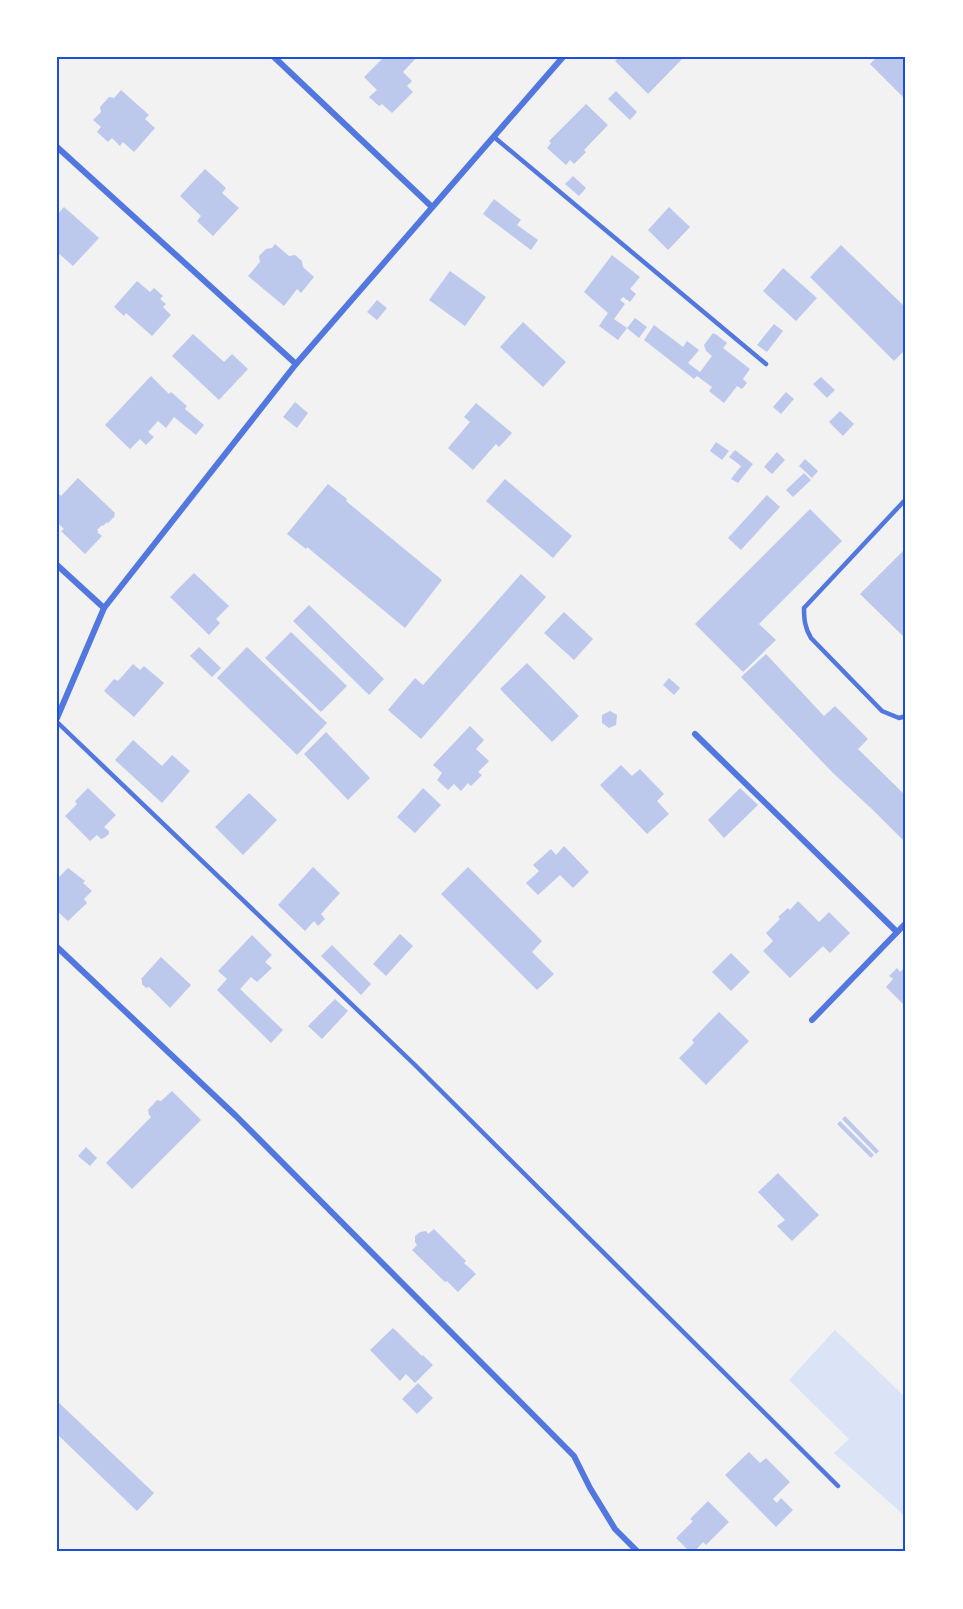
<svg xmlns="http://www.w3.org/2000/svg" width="963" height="1609" viewBox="0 0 963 1609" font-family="'PT Sans Narrow',sans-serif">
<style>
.green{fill:#dbe4f7}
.building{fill:#bdc9ec}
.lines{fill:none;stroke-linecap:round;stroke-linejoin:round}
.service{stroke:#5277de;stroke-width:4.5}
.minor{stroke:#5277de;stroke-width:6}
.neatline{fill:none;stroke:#1d4ed8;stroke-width:2}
</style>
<rect width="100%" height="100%" fill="#f2f2f2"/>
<path class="green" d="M835 1330 906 1398V1517L834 1453 849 1439 789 1380Z"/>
<g class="building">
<path d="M384 57H417L403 72 412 81 407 86 413 92 392 113 382 104 379 106 369 97 377 90 364 77Z"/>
<path d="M619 57H684L648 94 615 61Z"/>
<path d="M877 57H906V100L870 64Z"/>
<path d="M121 90 149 115 145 119 155 128 134 152 123 142 120 146 112 138 108 142 97 132 101 127 93 120 101 112 100 107 109 97 114 98Z"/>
<path d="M616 91 637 112 630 120 608 99Z"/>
<path d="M586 104 608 125 584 150 586 152 574 164 570 160 566 165 547 148 551 143 549 141Z"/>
<path d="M205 169 226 188 222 193 239 208 213 236 197 221 201 216 180 196Z"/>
<path d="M573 176 586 188 579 196 565 184Z"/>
<path d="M494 199 521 220 517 225 538 240 531 250 483 214Z"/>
<path d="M64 207 99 238 73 266 57 252V215Z"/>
<path d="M669 207 690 227 668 250 648 230Z"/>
<path d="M275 244 289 256 295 255 302 261 303 267 314 277 301 293 297 289 284 306 248 276 260 262 259 256 266 249 272 248Z"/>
<path d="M841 245 906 308V349L894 361 810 277Z"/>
<path d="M612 255 640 277 630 289 636 294 630 302 623 297 620 300 625 304 614 319 627 328 635 318 647 327 639 338 627 328 618 340 599 326 608 313 584 292Z"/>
<path d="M783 268 817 298 796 321 763 291Z"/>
<path d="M450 271 486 297 465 326 429 300Z"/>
<path d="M137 281 150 292 154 288 163 296 160 299 166 304 163 307 171 315 152 336 126 313 124 316 114 307Z"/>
<path d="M377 300 387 308 377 320 367 312Z"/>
<path d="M523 322 566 362 543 387 500 347Z"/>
<path d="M774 324 783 331 767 352 757 345Z"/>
<path d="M654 325 683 347 687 341 699 350 688 363 700 372 712 356 706 351 704 345 713 333 717 335 727 343 723 348 750 369 743 379 747 383 742 389 737 386 724 403 709 391 712 387 697 376 694 379 644 340Z"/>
<path d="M193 334 224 362 232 354 248 369 219 400 172 356Z"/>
<path d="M151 376 169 394 171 392 187 406 185 409 204 425 196 435 174 417 166 428 158 421 148 432 154 437 146 445 140 439 130 449 105 425Z"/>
<path d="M821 377 835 390 827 398 813 384Z"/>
<path d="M786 392 794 399 781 414 773 407Z"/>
<path d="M295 402 308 413 297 428 283 417Z"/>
<path d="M476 403 512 433 499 447 496 444 473 470 448 448 470 422 464 417Z"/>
<path d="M840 411 854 424 843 436 829 422Z"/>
<path d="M716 442 729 451 722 460 710 451Z"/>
<path d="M735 450 753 464 738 483 731 479 741 466 729 457Z"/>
<path d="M777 452 785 460 772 474 764 467Z"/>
<path d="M805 459 818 471 812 478 799 466Z"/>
<path d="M804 473 811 480 793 497 786 490Z"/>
<path d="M78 478 115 513 114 515 115 516 108 523 107 522 103 526 102 525 97 530 99 531 97 532 102 536 85 554 61 531 64 529 57 522V492L61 496Z"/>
<path d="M505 479 572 536 553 558 486 501Z"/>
<path d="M328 484 347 499 346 501 442 580 405 628 307 547 306 549 287 534Z"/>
<path d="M767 495 780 507 741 550 728 538Z"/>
<path d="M810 509 842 541 759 624 776 640 743 672 695 624Z"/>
<path d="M906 548V639L860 594Z"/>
<path d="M194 573 229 606 216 619 220 623 209 635 170 597Z"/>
<path d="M521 574 546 597 421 739 388 710 415 678 423 685Z"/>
<path d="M309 605 384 679 369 695 293 621Z"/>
<path d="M564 612 593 639 574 660 544 633Z"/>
<path d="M291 632 347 686 321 712 265 658Z"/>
<path d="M199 647 221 668 212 677 190 656Z"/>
<path d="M247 647 327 723 297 755 217 678Z"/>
<path d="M766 654 824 716 835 706 868 739 858 749 906 796V843L873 810 833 773 741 677Z"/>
<path d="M527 663 579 716 552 742 500 689Z"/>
<path d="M133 664 140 670 144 666 164 683 134 717 104 691 114 679 118 681Z"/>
<path d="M669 678 680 688 674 695 663 685Z"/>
<path d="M610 711 617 715 616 725 609 728 602 723V715Z"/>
<path d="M470 726 484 740 476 749 489 761 478 772 482 775 471 786 468 783 461 791 454 784 448 790 437 780 442 773 433 765Z"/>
<path d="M326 732 370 778 348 800 304 754Z"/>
<path d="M133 740 162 766 172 755 190 771 162 803 115 760Z"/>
<path d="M621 765 632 776 640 769 664 794 657 801 669 814 647 834 600 785Z"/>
<path d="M88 788 116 815 104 827 109 831V834L104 838 101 839 97 835 90 841 65 816 77 804 75 801Z"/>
<path d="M423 788 441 805 415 833 397 817Z"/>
<path d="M740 788 758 805 724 838 708 820Z"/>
<path d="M249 793 277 820 243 855 215 827Z"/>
<path d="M564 846 589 872 573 888 560 875 538 895 526 883 539 871 533 865 551 849 556 855Z"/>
<path d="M313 867 340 893 321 914 325 919 318 926 314 921 305 931 278 905Z"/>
<path d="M468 867 542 941 532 952 554 974 537 990 441 894Z"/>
<path d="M68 868 85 881 83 883 92 891 84 899 87 903 68 921 57 911V879Z"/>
<path d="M798 901 819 922 829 912 850 933 830 953 823 946 790 978 763 951 773 941 766 933 780 919 778 917 788 908 790 910Z"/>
<path d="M400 934 413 946 386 976 373 964Z"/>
<path d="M252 935 272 955 265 962 272 968 257 982 251 977 240 989 283 1030 271 1043 217 990 227 979 218 971Z"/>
<path d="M332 945 371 984 361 995 321 956Z"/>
<path d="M731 953 750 972 731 991 712 972Z"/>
<path d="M161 957 191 985 170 1008 149 987 146 988 142 984V980L141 979Z"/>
<path d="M906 966V1007L886 987 893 979 889 976 897 968 900 972Z"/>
<path d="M335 999 348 1011 322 1039 308 1026Z"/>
<path d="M719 1012 749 1041 706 1085 679 1058 694 1043 692 1040Z"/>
<path d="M172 1091 201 1120 132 1189 106 1163 151 1117 149 1115 148 1110 157 1100 161 1101Z"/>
<path d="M845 1116 879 1151 876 1154 842 1119Z"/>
<path d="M840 1121 874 1155 871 1158 837 1124Z"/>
<path d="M86 1147 97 1158 90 1166 78 1156Z"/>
<path d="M778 1173 819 1215 792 1241 777 1226 785 1220 758 1192Z"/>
<path d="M434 1229 466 1261 464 1263 476 1274 458 1292 447 1281 445 1282 412 1250 417 1245 415 1242V1236L420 1232 426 1231 428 1234Z"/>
<path d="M393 1328 422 1356 423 1355 433 1365 415 1383 406 1374 400 1381 370 1350Z"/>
<path d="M418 1383 433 1398 417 1414 402 1399Z"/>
<path d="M57 1401 154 1493 137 1511 57 1434Z"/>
<path d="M749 1452 760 1463 766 1458 790 1482 773 1499 777 1503 781 1498 793 1510 776 1527 725 1475Z"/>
<path d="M708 1501 729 1522 706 1545 703 1542 694 1552H690L676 1538 693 1521 690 1519Z"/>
</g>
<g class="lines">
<g class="service">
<path d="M494 137 766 364"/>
<path d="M906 499 804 608C804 620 805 628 811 638L882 711 899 718 906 716"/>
<path d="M57 722 415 1065 838 1486"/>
</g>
<g class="minor">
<path d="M274 57 432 207"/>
<path d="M57 147 296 364"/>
<path d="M57 565 104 608"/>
<path d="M57 718 104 608 296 364 563 57"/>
<path d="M695 734 897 932"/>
<path d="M57 947 236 1116 574 1456 590 1488 615 1529 638 1552"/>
<path d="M812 1020 906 923"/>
</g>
</g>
<rect width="963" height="1609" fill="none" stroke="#ffffff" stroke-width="117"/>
<rect x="58" y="58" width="846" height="1492" class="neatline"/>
</svg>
